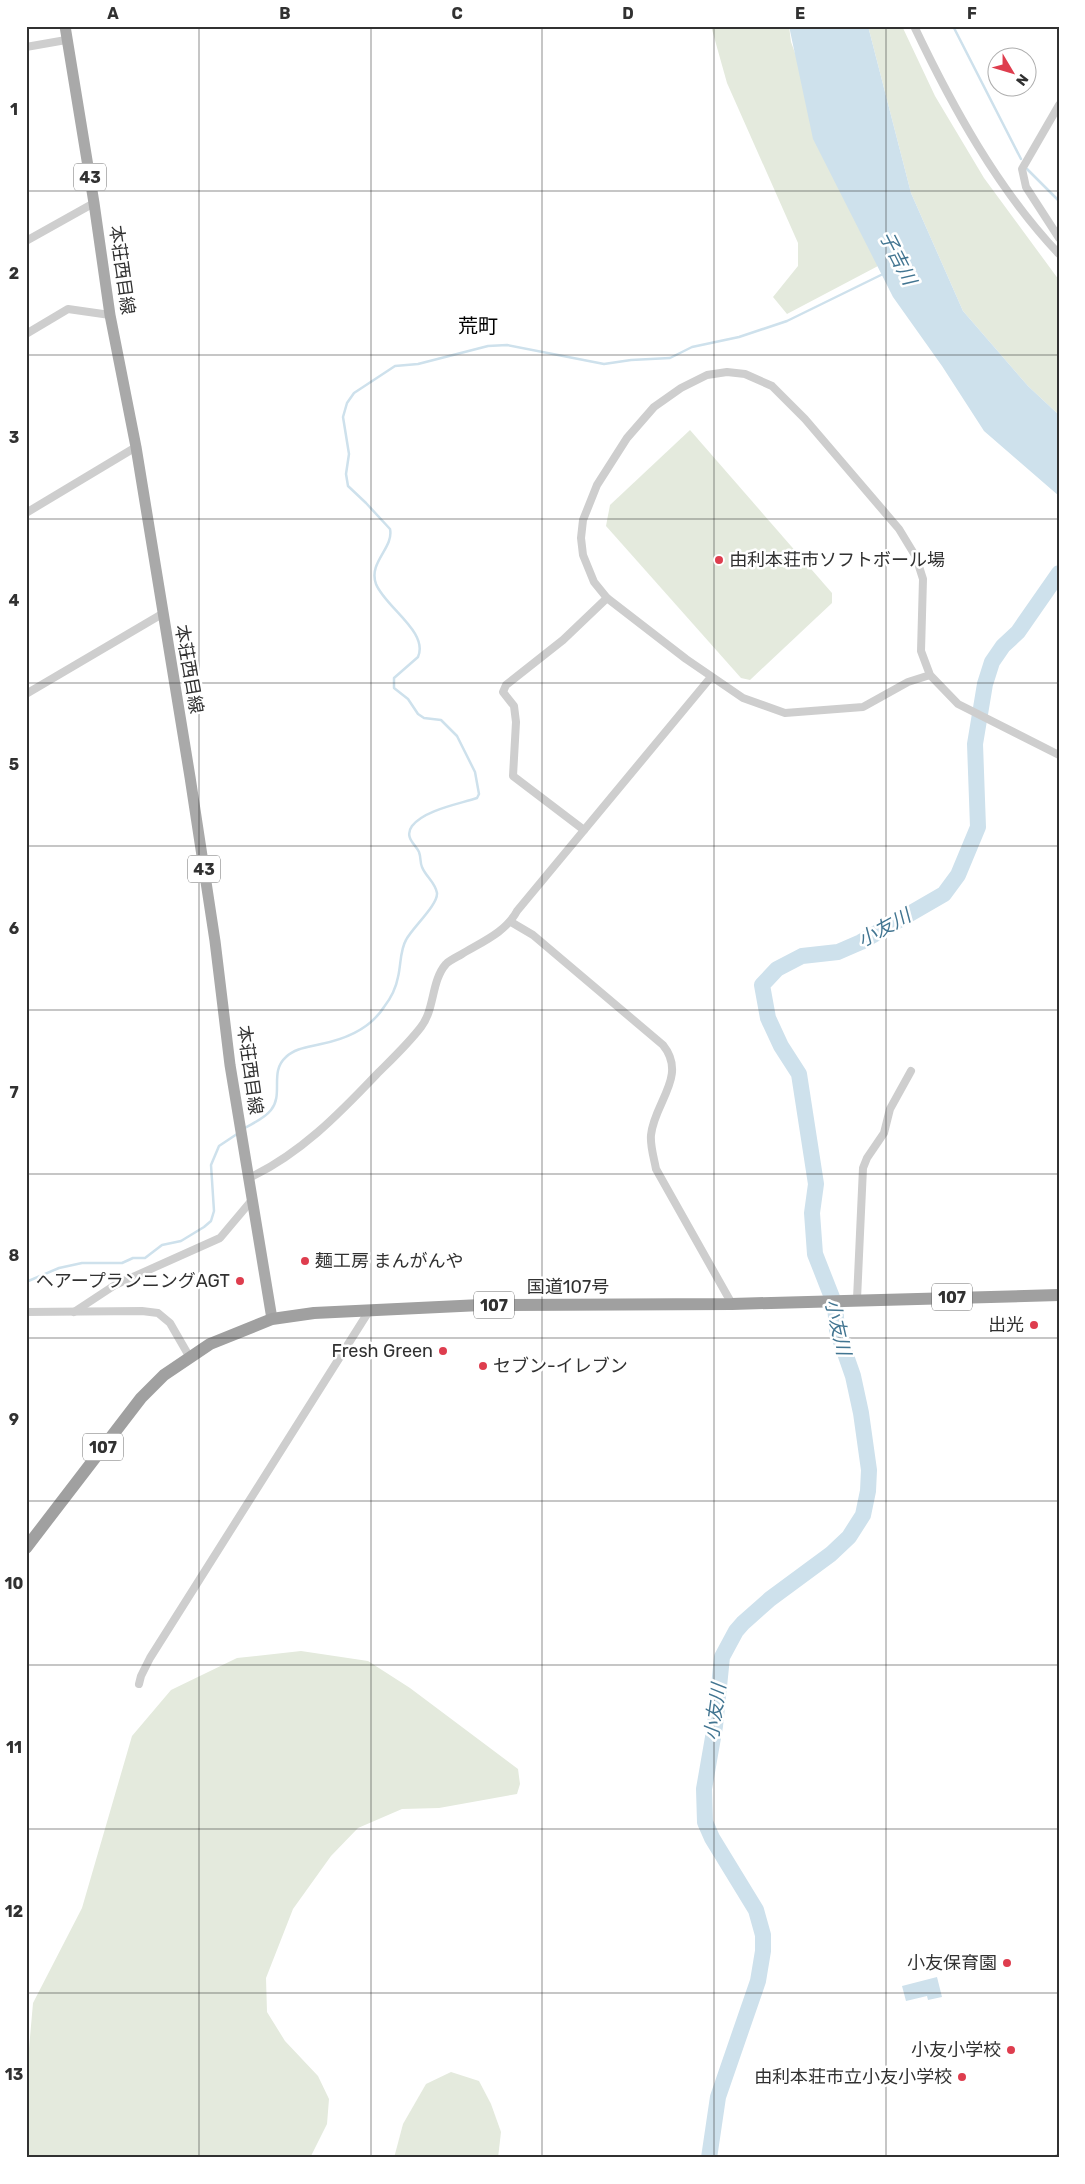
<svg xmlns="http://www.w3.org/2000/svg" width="1085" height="2184" viewBox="0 0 1085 2184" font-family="Rubik,'Noto Sans JP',sans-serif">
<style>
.green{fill:#e4eadd}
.water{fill:#cee1ec}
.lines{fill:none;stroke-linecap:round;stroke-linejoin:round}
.stream{stroke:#cee1ec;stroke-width:2.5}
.river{stroke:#cee1ec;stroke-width:16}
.minor{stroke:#cecece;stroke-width:8}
.primary{stroke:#a9a9a9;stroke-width:11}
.trunk{stroke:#a0a0a0;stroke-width:12}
.grid{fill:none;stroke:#313131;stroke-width:1;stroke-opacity:0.55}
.poi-dot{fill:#de3d4e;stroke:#fff;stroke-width:2}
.labels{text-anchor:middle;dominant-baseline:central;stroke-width:5;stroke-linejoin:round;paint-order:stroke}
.shield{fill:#fff;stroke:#6f6f6f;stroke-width:1}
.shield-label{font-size:16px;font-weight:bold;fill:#313131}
.street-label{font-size:18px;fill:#313131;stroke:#fff}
.poi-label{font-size:18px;fill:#313131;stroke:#fff;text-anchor:end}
.water-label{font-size:19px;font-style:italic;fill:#427591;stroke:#fff}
.quarter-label{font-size:20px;fill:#000;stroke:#fff}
.neatline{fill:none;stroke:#313131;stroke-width:2}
.grid-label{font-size:16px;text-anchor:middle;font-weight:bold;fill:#313131}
</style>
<rect width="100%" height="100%" fill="#fff"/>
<g class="green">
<path d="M711 26H789L791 42 859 228 878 266 787 314 773 297 798 266V243L727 83Z"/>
<path d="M868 26H902L935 96 984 178 1059 280V415L1028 386 963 311 911 193Z"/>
<path d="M690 430 832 593V603L750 680 741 678 606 526 610 505Z"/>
<path d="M301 1651 368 1661 410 1688 518 1769 520 1784 517 1794 439 1808 402 1809 358 1828 331 1856 293 1909 266 1978 267 2012 285 2041 318 2076 329 2099 327 2124 310 2158H26V2083L33 2003 82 1908 132 1736 171 1690 237 1658Z"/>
<path d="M451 2072 479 2081 491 2104 501 2132 498 2158H394L403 2124 426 2084Z"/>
</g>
<g class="water">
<path d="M789 26H868L911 193 963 311 1028 386 1059 415V496L984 431 942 366 893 297 813 139Z"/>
<path d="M937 1977 942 1997 928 2000 927 1996 906 2001 902 1986Z"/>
</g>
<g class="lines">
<g class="stream">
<path d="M953 26 1021 159"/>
<path d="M1027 169 1059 201"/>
<path d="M243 1129C253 1123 264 1119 271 1110 284 1094 269 1072 286 1057 295 1048 309 1047 321 1044 346 1039 370 1029 384 1007 391 998 396 988 398 977 401 965 400 950 406 940 412 928 438 905 437 893 435 882 426 877 422 867 420 863 421 857 419 852 415 844 404 837 412 826 424 810 459 804 477 798L479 794 475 772 457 736 441 720 424 718 418 714 408 699 394 688V678L418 657C429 632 385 607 376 584 368 562 394 548 390 529L366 503 348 486 346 474 349 454 343 417 347 403 354 393 395 366 418 364 488 346 507 345 604 364 631 360 670 358 692 347 739 337 787 321 885 273"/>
<path d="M26 1282 59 1268 82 1263H122L133 1258H145L162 1245 181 1241 204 1227 211 1221 214 1211 211 1165 219 1146 237 1134"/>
</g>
<path class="river" d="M709 2158 718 2097 758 1981 763 1951V1935L756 1910 712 1838 705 1822 704 1789 715 1726 722 1657 736 1631 743 1623 770 1599 831 1554 849 1537 863 1515 868 1491 869 1470 861 1413 853 1376 837 1330 835 1305 815 1254 812 1213 816 1184 799 1074 781 1046 768 1018 762 985 777 969 802 956 838 952 861 942 944 894 958 875 978 827 975 744 985 684 992 662 1003 646 1018 632 1059 573"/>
<g class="minor">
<path d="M914 26C952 106 998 190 1059 254"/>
<path d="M26 47 66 40"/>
<path d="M1059 105 1022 169 1026 187 1059 238"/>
<path d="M26 241 94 203"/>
<path d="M26 334 68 309 110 315"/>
<path d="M26 513 136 447"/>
<path d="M930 675 908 682 863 707 785 713 743 698 686 659 607 598 594 582 583 555 581 538 583 520 597 485 627 438 654 407 681 388 707 375 727 372 745 374 772 386 805 419 899 529 916 557 923 579 921 651 930 675 958 704 1059 755"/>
<path d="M26 694 162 614"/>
<path d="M584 830 513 776 516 722 514 706 503 692 506 685 563 640 607 598"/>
<path d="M511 922 533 935 663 1045C688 1076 654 1103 651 1135 650 1146 654 1158 656 1169L732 1304"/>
<path d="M249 1178C300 1154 338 1115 377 1074 392 1059 408 1044 421 1027 435 1009 431 981 446 964 450 960 457 957 462 954 482 942 506 932 517 911L711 677"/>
<path d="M857 1299 863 1168 867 1158 884 1133 890 1109 911 1071"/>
<path d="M26 1312 142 1311 158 1313 170 1323 189 1356"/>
<path d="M74 1312 115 1285 220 1238 252 1200"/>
<path d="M139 1684 141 1676 150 1658 369 1311"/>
<path d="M1058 2158H1059"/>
</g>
<path class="primary" d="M65 26 94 203 110 315 136 447 190 777 215 941 230 1065 272 1319"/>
<path class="trunk" d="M26 1548 141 1398 164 1375 210 1344 272 1319 314 1313 481 1305 732 1304 1059 1295"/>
</g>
<path class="grid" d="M199 26V2158M371 26V2158M542 26V2158M714 26V2158M886 26V2158M26 191H1059M26 355H1059M26 519H1059M26 683H1059M26 846H1059M26 1010H1059M26 1174H1059M26 1338H1059M26 1501H1059M26 1665H1059M26 1829H1059M26 1993H1059"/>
<g class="poi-dot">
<circle cx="719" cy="560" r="5"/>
<circle cx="305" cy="1261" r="5"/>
<circle cx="240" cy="1281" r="5"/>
<circle cx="1034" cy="1325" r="5"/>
<circle cx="443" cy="1351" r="5"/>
<circle cx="483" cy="1366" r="5"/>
<circle cx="1007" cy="1963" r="5"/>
<circle cx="1011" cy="2050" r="5"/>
<circle cx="962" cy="2077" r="5"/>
</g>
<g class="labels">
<g class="shield">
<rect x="74" y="163.5" width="32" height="27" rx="4"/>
<rect x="188" y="855.5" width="32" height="27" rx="4"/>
<rect x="932" y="1283.5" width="40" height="27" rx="4"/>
<rect x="474" y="1291.5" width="40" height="27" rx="4"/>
<rect x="83" y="1433.5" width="40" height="27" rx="4"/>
</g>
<g class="shield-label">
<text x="90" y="177">43</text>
<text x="204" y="869">43</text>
<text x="952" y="1297">107</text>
<text x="494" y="1305">107</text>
<text x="103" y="1447">107</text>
</g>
<g class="street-label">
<text transform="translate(122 270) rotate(82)">本荘西目線</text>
<text transform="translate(189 669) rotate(80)">本荘西目線</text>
<text transform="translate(250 1070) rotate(82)">本荘西目線</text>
<text x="568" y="1287">国道107号</text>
</g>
<g class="poi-label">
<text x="729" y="560" text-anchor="start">由利本荘市ソフトボール場</text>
<text x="315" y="1261" text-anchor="start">麺工房 まんがんや</text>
<text x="230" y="1281">ヘアープランニングAGT</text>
<text x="1024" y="1325">出光</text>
<text x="433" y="1351">Fresh Green</text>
<text x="493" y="1366" text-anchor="start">セブン-イレブン</text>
<text x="997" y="1963">小友保育園</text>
<text x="1001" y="2050">小友小学校</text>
<text x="952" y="2077">由利本荘市立小友小学校</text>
</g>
<g class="water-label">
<text transform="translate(898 258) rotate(63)">子吉川</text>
<text transform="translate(884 928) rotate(-29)">小友川</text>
<text transform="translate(838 1327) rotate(77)">小友川</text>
<text transform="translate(715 1712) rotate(-82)">小友川</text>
</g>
<g class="quarter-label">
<text x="478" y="326">荒町</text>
</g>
</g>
<rect width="1085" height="2184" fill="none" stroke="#ffffff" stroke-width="55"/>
<g transform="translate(1012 72) rotate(128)"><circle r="24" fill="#ffffff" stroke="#adadad"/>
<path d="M0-4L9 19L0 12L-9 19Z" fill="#de3d4e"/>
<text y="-8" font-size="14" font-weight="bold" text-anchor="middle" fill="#313131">N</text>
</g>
<rect x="28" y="28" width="1030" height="2128" class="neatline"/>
<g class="grid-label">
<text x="113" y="19">A</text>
<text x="285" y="19">B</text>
<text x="457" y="19">C</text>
<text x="628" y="19">D</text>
<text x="800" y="19">E</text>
<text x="972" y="19">F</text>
<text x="14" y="115">1</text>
<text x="14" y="279">2</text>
<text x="14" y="443">3</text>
<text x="14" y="606">4</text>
<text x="14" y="770">5</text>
<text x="14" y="934">6</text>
<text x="14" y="1098">7</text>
<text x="14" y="1261">8</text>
<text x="14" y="1425">9</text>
<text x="14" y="1589">10</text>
<text x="14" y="1753">11</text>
<text x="14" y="1917">12</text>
<text x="14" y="2080">13</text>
</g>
</svg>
